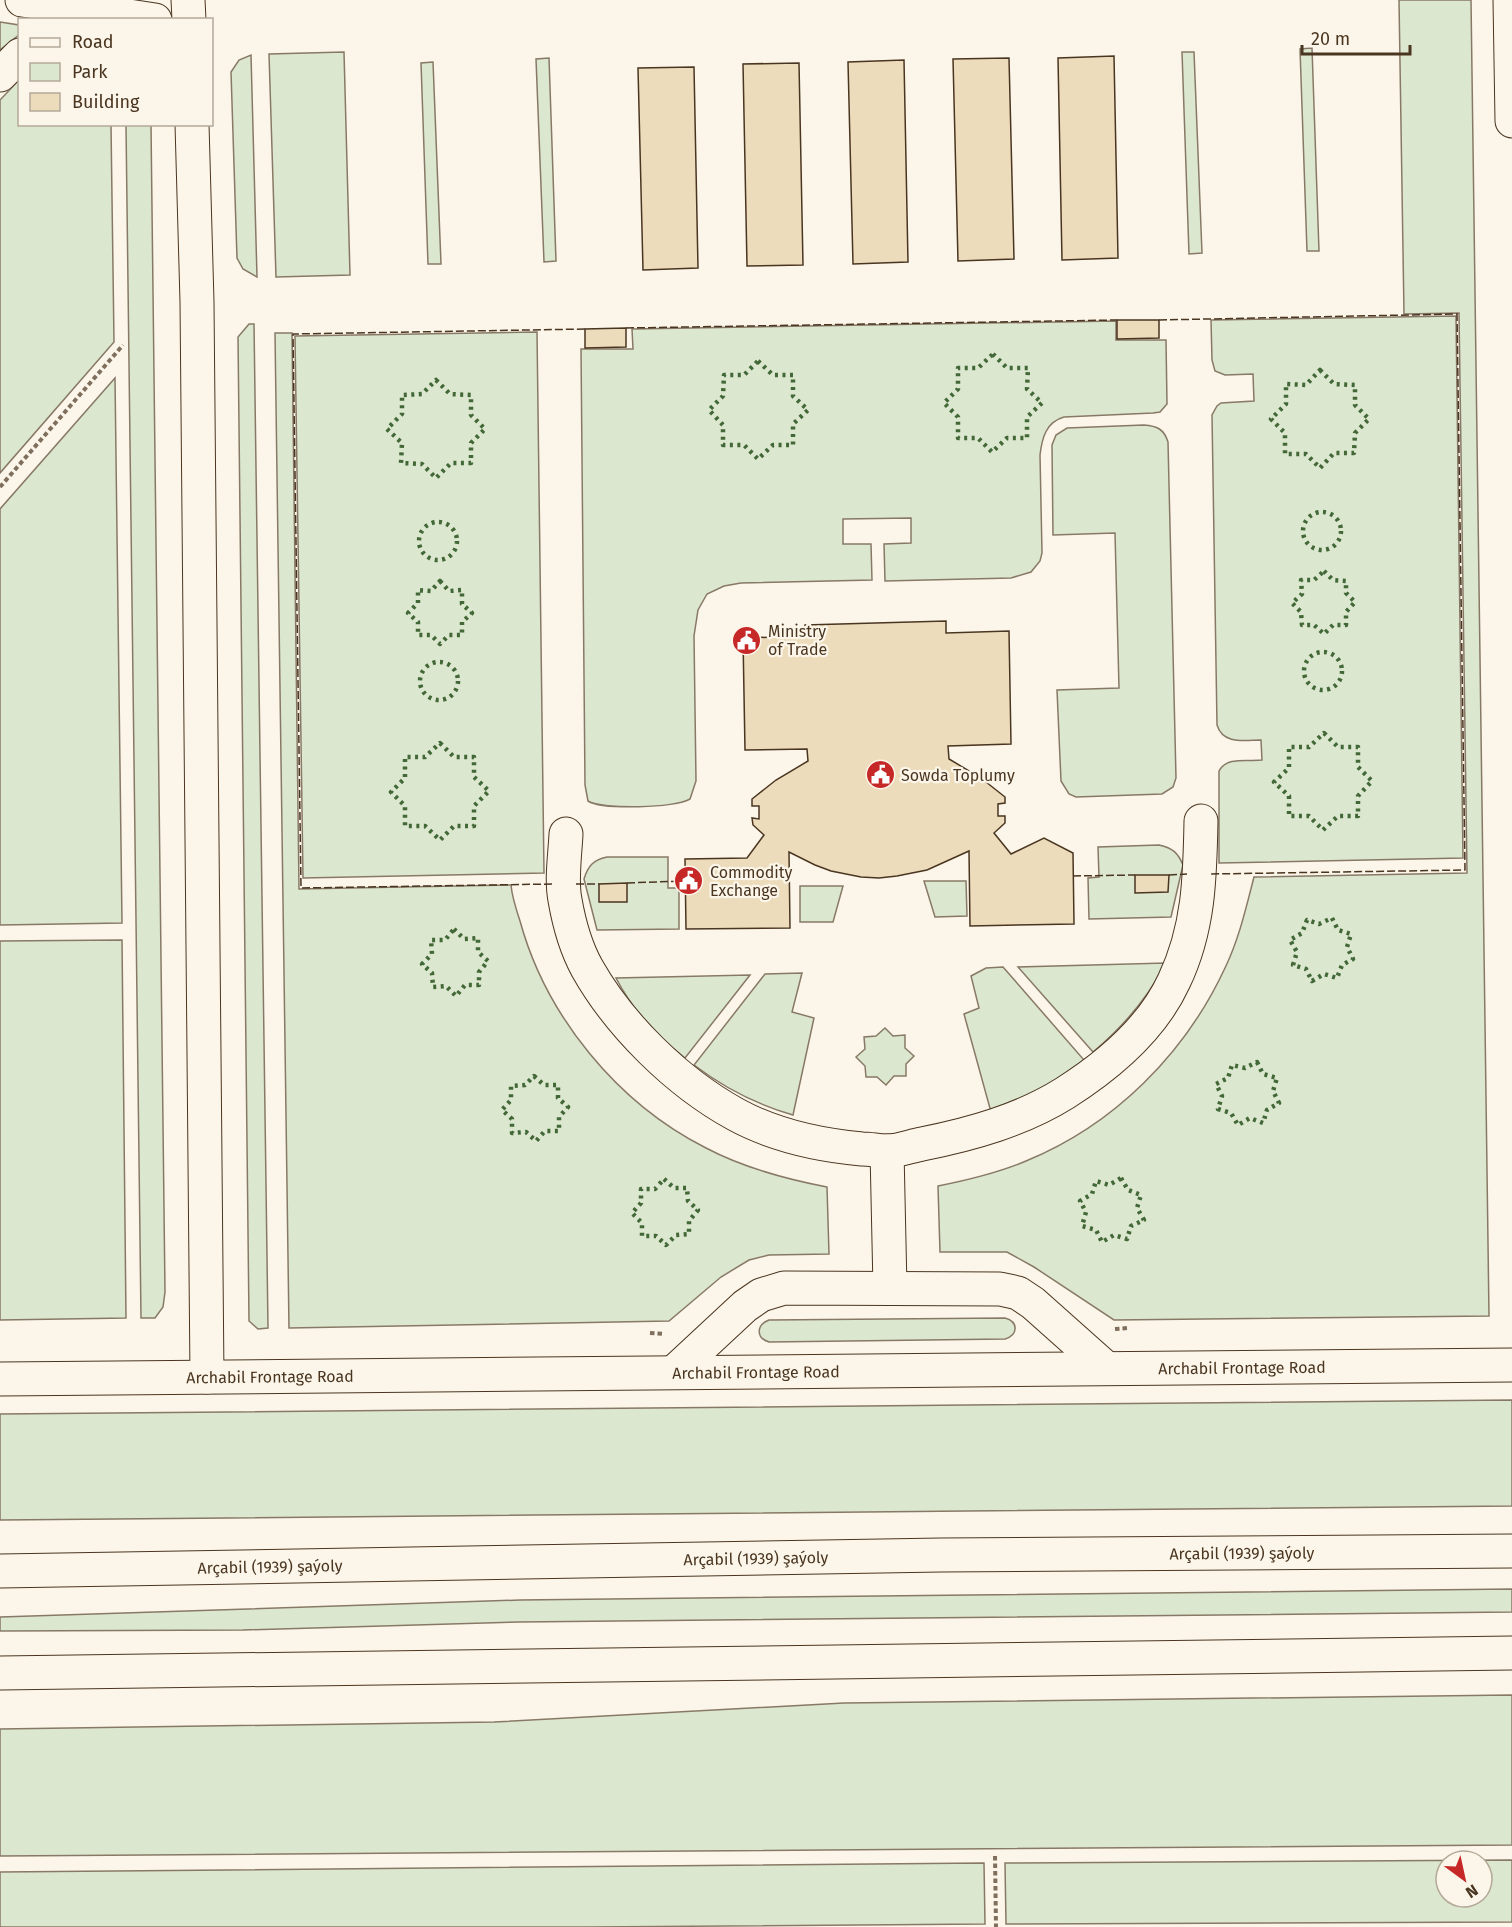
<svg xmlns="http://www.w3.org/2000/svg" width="1512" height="1927" viewBox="0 0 1512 1927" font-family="'Fira Sans',sans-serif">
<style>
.green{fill:#dce7d0;stroke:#887966;stroke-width:1.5;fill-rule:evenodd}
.building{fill:#ecdcbc;stroke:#4a3520;stroke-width:1.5}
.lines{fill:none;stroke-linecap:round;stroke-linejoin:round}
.minor-casing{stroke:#4a3520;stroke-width:35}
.major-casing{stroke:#4a3520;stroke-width:35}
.path{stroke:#7f6f5c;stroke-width:4;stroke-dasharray:4.5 3;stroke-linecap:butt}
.minor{stroke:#fbf6e9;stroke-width:33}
.major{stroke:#fbf6e9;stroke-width:33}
.hedge{stroke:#436837;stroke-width:4.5;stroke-dasharray:3 4.5;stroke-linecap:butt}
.fence{stroke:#4a3520;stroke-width:1.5;stroke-dasharray:8 3;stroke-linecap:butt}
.labels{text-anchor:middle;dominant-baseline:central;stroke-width:4.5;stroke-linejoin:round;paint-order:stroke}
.poi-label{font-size:16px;fill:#4a3520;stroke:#fbf6e9;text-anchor:start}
.street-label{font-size:16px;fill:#4a3520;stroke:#fbf6e9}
</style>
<rect width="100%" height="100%" fill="#fbf6e9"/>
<g class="green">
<path d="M1399 0H1471L1489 1316 1114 1320 1034 1267 1007 1252H940L938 1186C968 1180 998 1173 1026 1161 1114 1125 1185 1054 1225 968 1239 939 1246 908 1254 877L1467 873 1459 313 1404 314Z"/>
<path d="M0 22 19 25 20 34 0 50Z"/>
<path d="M1312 48 1319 251H1307L1300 49Z"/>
<path d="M344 52 350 275 276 277 269 54Z"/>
<path d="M1182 52H1194L1202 253 1189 254Z"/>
<path d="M251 55 257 277 243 269 237 258 231 72 239 60Z"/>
<path d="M549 58 556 261 544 262 536 59Z"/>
<path d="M433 62 441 264H428L421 63Z"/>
<path d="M19 80 20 124 111 125 114 342 0 473V100Z"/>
<path d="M126 125H151L165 1292 163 1307 155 1318H141Z"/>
<path d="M1456 316 1463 858 1219 863V771C1227 756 1248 762 1262 760L1261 740C1245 740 1223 745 1217 725L1212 415 1217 406 1221 403 1254 401 1253 374 1225 375 1215 371 1212 360 1211 320Z"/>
<path d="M1116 321V340H1166L1167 404 1160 412 1153 413 1064 417C1046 422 1042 438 1040 455L1042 553 1040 561 1031 572 1011 578 885 581 884 544 911 543V518L843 519V544H871L872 580 741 583 724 586 707 594 698 610 694 636 696 781 690 799C676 808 602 810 588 801L585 785 581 349H633L632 329Z"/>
<path d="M249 324H254L268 1328 258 1329 249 1321 238 337Z"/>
<path d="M537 332 544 873 303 878 295 336Z"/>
<path d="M275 333H292L299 889 511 885C512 897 516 909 520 921 546 1016 617 1103 706 1148 744 1168 785 1179 827 1187L829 1254 769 1255 749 1260 721 1277 669 1321 289 1328Z"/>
<path d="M115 378 122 923 0 925V509Z"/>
<path d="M1144 425C1157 426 1164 429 1168 442L1176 778 1173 787 1162 794 1076 797 1069 794 1061 781 1057 690 1119 688 1115 533 1053 535 1052 445 1056 435 1067 428Z"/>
<path d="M1159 845C1173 848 1178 853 1183 865L1171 917 1089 919 1088 878 1099 877 1098 847Z"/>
<path d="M607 857H668V888H679V929L597 930 584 879C588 866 593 860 607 857Z"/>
<path d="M924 881H966L967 916 935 917Z"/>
<path d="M800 886H843L833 922H800Z"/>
<path d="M122 940 126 1318 0 1320V941Z"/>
<path d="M1166 963C1148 997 1122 1028 1093 1052L1018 967Z"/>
<path d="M1003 967 1084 1060 1047 1086 991 1112 964 1014 979 1008 971 976 986 968Z"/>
<path d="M802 973 792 1012 814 1018 793 1115C758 1105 723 1087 694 1065L765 974Z"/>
<path d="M750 975 685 1058C658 1037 632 1009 616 978Z"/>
<path d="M885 1028 893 1036 905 1035V1048L914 1056 906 1064V1076H894L886 1085 877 1077H866L865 1066 856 1057 865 1049 864 1037 876 1036Z"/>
<path d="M1005 1318C1019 1322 1018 1335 1005 1339L769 1342C756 1338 756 1325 769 1320Z"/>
<path d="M1512 1400V1506L0 1520V1414Z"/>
<path d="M1512 1589V1612L519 1622 243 1630 0 1631V1617L520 1600Z"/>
<path d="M1512 1695V1845L0 1856V1729L494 1722 844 1703Z"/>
<path d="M1512 1860V1922L1006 1924 1005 1863ZM1446 1861H1482V1897H1446Z"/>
<path d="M984 1863 985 1924 590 1927H0V1872Z"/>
</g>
<g class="building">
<path d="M1114 56 1118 258 1062 260 1058 58Z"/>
<path d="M1009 58 1014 259 958 261 953 59Z"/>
<path d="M904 60 908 262 853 264 848 62Z"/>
<path d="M799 63 803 265 747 266 743 64Z"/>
<path d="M694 67 698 268 643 270 638 68Z"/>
<path d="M1117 320H1159V338L1117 339Z"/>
<path d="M626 328V347L585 348V329Z"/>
<path d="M946 621V633L1009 631 1011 744 948 746 949 759 981 778 1005 797V803L998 804V816H1005V823L994 833 1011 854 1044 838 1073 853 1074 924 970 926 969 851 927 870 897 876 879 878 861 877 831 871 815 865 789 852 790 928 686 929 685 859 747 858 764 835 753 825 752 818 759 819V806H752V799L776 780 808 761 807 749 745 750 743 638 805 636V625Z"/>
<path d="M1135 875H1169L1168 892 1135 893Z"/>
<path d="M627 883V902H599V884Z"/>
</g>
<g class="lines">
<defs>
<g id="minor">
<path d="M22 0 155 20"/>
<path d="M188 0 189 20"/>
<path d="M1510 0 1512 121"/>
<path d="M0 75 20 55"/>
<path d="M192 124 197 302 207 1377"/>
<path d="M566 834C565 855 561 880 565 900 569 923 576 948 587 968 619 1025 677 1082 735 1114 773 1135 818 1145 862 1149 870 1149 879 1151 887 1151 899 1151 911 1146 922 1144 972 1134 1022 1120 1065 1093 1109 1065 1152 1029 1174 981 1199 929 1200 877 1201 821"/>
<path d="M887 1151 890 1288"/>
<path d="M674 1372 745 1306 761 1295 784 1288 1000 1289 1018 1293 1033 1303 1106 1368"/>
<path id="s1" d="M0 1379 1512 1365"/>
</g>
<g id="major">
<path id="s2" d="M0 1571 941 1555 1512 1551"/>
<path d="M0 1673 1512 1653"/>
</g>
</defs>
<use href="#minor" class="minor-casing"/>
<use href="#major" class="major-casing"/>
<g class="path">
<path d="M0 487 123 345"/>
<path d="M1115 1329 1128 1328"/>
<path d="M650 1333 664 1334"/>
<path d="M995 1856 996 1927"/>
</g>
<use href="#minor" class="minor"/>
<use href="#major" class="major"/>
<g class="hedge">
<path d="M993 354 1007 368H1028L1027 389 1042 403 1027 417V438H1007L992 452 978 438H958V417L944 403 958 389V368H978Z"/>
<path d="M758 361 773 375H793V396L808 410 793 424V445H773L758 459 744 445H723V425L709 410 723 396 724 375H744Z"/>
<path d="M1320 370 1334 384 1355 385V405L1369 419 1355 433 1354 453H1334L1320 468 1306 454H1285V433L1271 419 1286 404V384L1306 385Z"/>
<path d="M436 380 450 394 471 395V415L485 429 471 443V463H451L436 478 422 464 401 463 402 443 387 429 402 414V395L422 394Z"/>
<circle cx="1322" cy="531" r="19"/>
<circle cx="438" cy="541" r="19"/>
<path d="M1324 571 1333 580 1346 581V593L1355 602 1346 612V625H1333L1324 634 1314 625H1302L1301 612 1292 603 1302 594 1301 580H1314Z"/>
<path d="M440 581 449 591 462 590V604L472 613 462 622V635H449L440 644 431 635H418V622L408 613 418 603V590L431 591Z"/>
<circle cx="1323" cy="671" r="19"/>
<circle cx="439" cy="681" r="19"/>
<path d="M1324 733 1338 747H1358V767L1372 781 1358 796V816H1338L1323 830 1309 816H1289V796L1274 782 1289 768V747H1309Z"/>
<path d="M440 743 454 757H474V777L489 791 474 806V826H454L440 840 425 826H405V806L391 792 405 778V757H425Z"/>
<path d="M1332 918 1338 930 1351 934 1347 947 1353 959 1342 965 1337 978 1324 974 1312 981 1306 969 1293 965 1297 952 1290 940 1302 933 1307 920 1319 924Z"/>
<path d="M454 929 464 939 478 938V952L488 961 479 972V985H465L456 996 446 986 433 987 432 973 422 964 432 954 431 940H445Z"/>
<path d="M1257 1062 1263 1074 1277 1078 1273 1091 1279 1103 1267 1110 1263 1123 1250 1118 1238 1125 1231 1113 1218 1109 1222 1096 1216 1084 1228 1078 1232 1065 1245 1068Z"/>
<path d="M534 1076 544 1085H558V1098L568 1107 559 1117V1131H545L536 1141 526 1132 512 1133V1119L502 1110 511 1100V1086L525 1085Z"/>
<path d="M1121 1178 1128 1190 1141 1195 1137 1208 1144 1220 1131 1226 1127 1239 1114 1235 1102 1242 1096 1230 1082 1226 1086 1212 1080 1201 1092 1194 1096 1181 1109 1185Z"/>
<path d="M664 1179 674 1188H687L688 1201 698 1210 689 1221V1234L676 1235 666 1245 656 1236H642V1223L632 1213 641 1203V1189H655Z"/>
</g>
<g class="fence">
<path d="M1159 320 1457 314 1465 870 1211 874"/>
<path d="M626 328 1117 320"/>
<path d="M1169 875 1187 874"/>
<path d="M1073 876 1135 875"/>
<path d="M627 883 685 881"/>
<path d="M552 884 301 888 293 334 585 329"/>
<path d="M576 884H599"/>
</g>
</g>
<defs>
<symbol id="civic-disc" viewBox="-11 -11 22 22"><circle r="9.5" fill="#c62828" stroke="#fbf6e9"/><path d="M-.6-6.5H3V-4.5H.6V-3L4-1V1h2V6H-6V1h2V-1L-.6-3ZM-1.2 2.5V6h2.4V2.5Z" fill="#fff"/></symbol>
</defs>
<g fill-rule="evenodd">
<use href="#civic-disc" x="730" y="624" width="33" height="33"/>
<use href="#civic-disc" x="864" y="758" width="33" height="33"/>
<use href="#civic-disc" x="672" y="864" width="33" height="33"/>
</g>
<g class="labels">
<g class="poi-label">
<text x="768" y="631">Ministry<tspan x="768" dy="18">of Trade</tspan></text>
<text x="901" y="775">Sowda Toplumy</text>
<text x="710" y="872">Commodity<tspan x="710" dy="18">Exchange</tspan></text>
</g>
<g class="street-label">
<text stroke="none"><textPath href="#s1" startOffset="1242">Archabil Frontage Road</textPath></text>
<text stroke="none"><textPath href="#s1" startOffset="756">Archabil Frontage Road</textPath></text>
<text stroke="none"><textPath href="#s1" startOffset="270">Archabil Frontage Road</textPath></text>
<text stroke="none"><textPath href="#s2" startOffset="1242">Arçabil (1939) şaýoly</textPath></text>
<text stroke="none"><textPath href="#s2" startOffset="756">Arçabil (1939) şaýoly</textPath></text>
<text stroke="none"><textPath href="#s2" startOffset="270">Arçabil (1939) şaýoly</textPath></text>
</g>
</g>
<rect x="18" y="18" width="195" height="108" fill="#fbf6e9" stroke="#b4a999" stroke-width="1.5"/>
<rect x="30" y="38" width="30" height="9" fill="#fbf6e9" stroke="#b4a999" stroke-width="1.5"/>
<text x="72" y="48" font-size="18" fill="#4a3520">Road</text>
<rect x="30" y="63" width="30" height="18" fill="#dce7d0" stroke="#b4a999" stroke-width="1.5"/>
<text x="72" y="78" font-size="18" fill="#4a3520">Park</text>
<rect x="30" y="93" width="30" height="18" fill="#ecdcbc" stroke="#b4a999" stroke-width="1.5"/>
<text x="72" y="108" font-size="18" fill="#4a3520">Building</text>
<g transform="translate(1464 1879) rotate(147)"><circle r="28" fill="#fbf6e9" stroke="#b4a999" stroke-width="1.5"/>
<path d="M0-4.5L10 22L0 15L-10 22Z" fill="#c62828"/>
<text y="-9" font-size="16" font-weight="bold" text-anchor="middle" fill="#4a3520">N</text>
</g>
<path d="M1302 45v9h108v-9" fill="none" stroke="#4a3520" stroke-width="3"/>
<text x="1311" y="45" font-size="18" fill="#4a3520" stroke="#fbf6e9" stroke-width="4.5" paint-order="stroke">20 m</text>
</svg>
